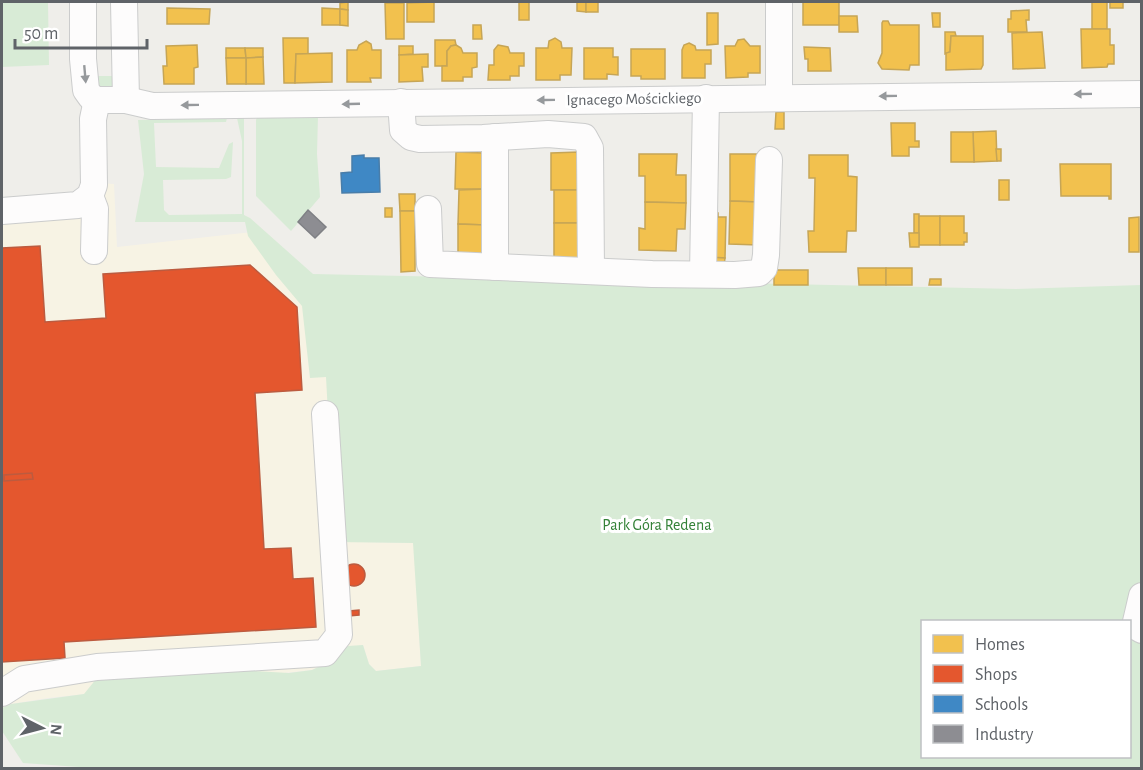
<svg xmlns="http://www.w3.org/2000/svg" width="1143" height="770" viewBox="0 0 1143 770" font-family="'Alegreya Sans',sans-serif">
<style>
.commercial{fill:#f7f3e4}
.green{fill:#d8ebd6;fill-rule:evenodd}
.homes{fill:#f2c14e;stroke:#c6a556;stroke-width:1.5}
.shops{fill:#e4572e;stroke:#bc5b3f;stroke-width:1.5}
.schools{fill:#3f88c5;stroke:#497da9;stroke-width:1.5}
.industry{fill:#8d8d92;stroke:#7f8085;stroke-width:1.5}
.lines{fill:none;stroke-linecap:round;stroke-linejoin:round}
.minor-casing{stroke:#cbcccc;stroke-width:28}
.minor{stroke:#fdfcfc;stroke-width:26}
.oneway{fill:#96999c}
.labels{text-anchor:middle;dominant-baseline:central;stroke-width:6;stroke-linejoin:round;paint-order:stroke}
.street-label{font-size:16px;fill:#5f6368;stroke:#fff}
.park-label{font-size:16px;fill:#348238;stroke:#fff}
</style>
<rect width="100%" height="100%" fill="#efeeea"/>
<path class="commercial" d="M84 182 114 184 117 247 252 232 319 297 361 542 414 543 421 666 376 671 369 664 363 645 312 670 48 698 11 704 2 708V202L75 194Z"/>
<g class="green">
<path d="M2 2H48L49 65 2 67Z"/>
<path d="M92 76H118L114 88 100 91Z"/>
<path d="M318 116 317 154 320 197 291 231 256 196V120L257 117Z"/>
<path d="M227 118 226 122 154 123 156 167 219 168 229 144 233 142 231 177 226 179 163 180 164 210 169 215 242 214V141L237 118H244V215L250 218 313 274 1016 289 1141 285V184V768H93L23 763 2 731V708L11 704 84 694 101 673 220 669 289 673 312 670 333 660 348 646 363 645 369 664 376 671 421 666 413 543 335 542 326 377 310 378 302 306 276 275 248 236 245 222H135L144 174 138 120ZM922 622H1130V756H922Z"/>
</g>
<g class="homes">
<path d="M348 2V10L340 9V3Z"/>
<path d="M434 2V22H407V3Z"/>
<rect x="519" y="2" width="10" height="18"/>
<path d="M577 2H586V12L577 11Z"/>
<rect x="586" y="2" width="12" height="10"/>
<rect x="803" y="2" width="36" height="23"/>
<rect x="1092" y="2" width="15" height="27"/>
<rect x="1110" y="2" width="13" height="6"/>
<path d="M385 3H404V39H386Z"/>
<path d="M167 8 210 9 209 24H167Z"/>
<path d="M322 8 340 9V25H322Z"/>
<path d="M340 9 348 10V26L340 25Z"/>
<path d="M1029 10V20H1026L1027 32H1008V19H1011V11Z"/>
<path d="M707 13H718V44L707 45Z"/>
<path d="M932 13H940V27H933Z"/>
<path d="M839 16H857L858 32H839Z"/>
<path d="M883 21H888L890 25H919V65H910L909 70 882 69 878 63 882 53V23Z"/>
<path d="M473 25H481L482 39H473Z"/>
<path d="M1081 29H1110V45H1114V64H1108L1107 67 1082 68Z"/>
<path d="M945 32H955L956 36H951L950 52 945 54Z"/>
<path d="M1042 32 1045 68 1013 69 1012 33Z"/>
<path d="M951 36H983V65L981 69 946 70V53L950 52Z"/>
<path d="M283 38H308V54H296L295 83H284Z"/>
<path d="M555 38 561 42 562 48H572L571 75H560V80H536V48H548L549 41Z"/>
<path d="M744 39 750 46H760V73H748V77L726 78 725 46H735L738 40Z"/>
<path d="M435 40H455L456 45 451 46 447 51V66H435Z"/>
<path d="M366 41 371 44 372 50H381V78H370L371 82H347V50H357L359 45Z"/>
<path d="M689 43 695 46 696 50H711V64H705V78H682V50L684 45Z"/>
<path d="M197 45 198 67 194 68V84H164L163 66H167L166 46Z"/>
<path d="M456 45 461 48 463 53H477V67L472 68V77H463V81H442V66H447V51L451 46Z"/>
<path d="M498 45 508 47 510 53H524V66H519V76H510V80H488L489 65H494V50Z"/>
<path d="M399 46H413V54L399 55Z"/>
<path d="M804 47 830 48 831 71H808V59H805Z"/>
<path d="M226 48H245L246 58H226Z"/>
<path d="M245 48H263V57L246 58Z"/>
<path d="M584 48H613V57H618V75L607 74V79H584Z"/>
<path d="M631 49H665V79H641V76H631Z"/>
<path d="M332 53V82L295 83 296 54Z"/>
<path d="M428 54V67H422L423 81 399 82V55Z"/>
<path d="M263 57 264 84H246V58Z"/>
<path d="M226 58H246V84H227Z"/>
<path d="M776 112H784V129H775Z"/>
<path d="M891 123H915V141H919V147H909V156H892Z"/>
<path d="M996 131 997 161 974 162 973 132Z"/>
<path d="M951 132H973L974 162H951Z"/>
<path d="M996 149H1001V161H997Z"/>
<path d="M456 152 483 153 482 188 486 189H455Z"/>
<path d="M579 152 582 190H551V153Z"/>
<path d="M639 154H677L676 175H686V203L645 202V176H639Z"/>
<path d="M730 154H760L759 202 730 201Z"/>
<path d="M809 155H848V176L857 177 856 231H847L846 252H809L808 231H814L815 178H809Z"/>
<path d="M1060 164H1111V199H1109V196H1061Z"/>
<rect x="999" y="180" width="10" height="20"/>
<path d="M486 189V225L458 224 459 190Z"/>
<rect x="554" y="190" width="28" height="33"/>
<path d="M399 194H415V211H400Z"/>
<path d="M730 201 759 202 758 245 729 244Z"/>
<path d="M645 202 686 203 685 229H677L676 251 639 250V228L645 229Z"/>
<rect x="385" y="208" width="7" height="9"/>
<path d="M400 211H415V271L401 272Z"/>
<path d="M713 213H718V217H726L725 258H712Z"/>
<rect x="914" y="214" width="5" height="19"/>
<rect x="919" y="216" width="21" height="29"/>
<path d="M940 216H964V233H967V242H964V245H940Z"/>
<path d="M1139 217V252H1129V218Z"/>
<rect x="554" y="223" width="28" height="38"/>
<path d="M458 224 486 225 485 261 458 260Z"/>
<path d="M909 233H919V247H910Z"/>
<path d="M709 257 725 258 724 266 709 265Z"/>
<path d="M858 268H886V285H859Z"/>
<rect x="886" y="268" width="26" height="17"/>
<rect x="774" y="270" width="34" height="15"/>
<path d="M930 279H941V285H929Z"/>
</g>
<g class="shops">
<path d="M40 246 45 322 106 318 103 274 250 265 297 307 302 390 255 393 264 549 291 548 293 579 313 578 316 627 64 642 65 658 2 662V248Z"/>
<path d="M32 473 33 479 4 481V475Z"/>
<circle cx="354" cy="575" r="11"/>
<path d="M359 610V615L349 616V611Z"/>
</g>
<path class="schools" d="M364 155V158H379L380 192 342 193 341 173 352 172V156Z"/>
<path class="industry" d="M308 210 326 227 315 238 298 222Z"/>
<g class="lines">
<defs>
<g id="minor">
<path d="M83 2V59L86 90 91 97 97 100H126L152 106 1142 94"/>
<path d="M124 2 126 100"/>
<path d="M779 2V97"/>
<path d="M401 102 403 130 411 137 420 139 483 138 548 134 584 137 590 148 591 271"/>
<path d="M90 196 95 209 94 251"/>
<path d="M428 209 430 264 652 274 735 275 759 273 764 268 766 255 769 160"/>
<path d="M2 211 78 205 90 196 94 185 93 119 97 100"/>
<path d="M495 267V137"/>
<path d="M703 274 706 98"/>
<path d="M1142 596 1135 626 1142 630"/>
<path d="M2 693 24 679 97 667 325 653 339 635 325 414"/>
</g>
</defs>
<use href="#minor" class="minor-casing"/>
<use href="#minor" class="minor"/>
</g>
<defs><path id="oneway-solid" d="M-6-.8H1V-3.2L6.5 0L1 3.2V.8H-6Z" transform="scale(1.5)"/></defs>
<g class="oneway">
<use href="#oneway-solid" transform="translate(85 74) rotate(85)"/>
<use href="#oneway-solid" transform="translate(1083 94) rotate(179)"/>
<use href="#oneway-solid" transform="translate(888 96) rotate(179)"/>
<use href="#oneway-solid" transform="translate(546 100) rotate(179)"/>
<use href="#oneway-solid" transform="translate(351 104) rotate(178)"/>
<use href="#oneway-solid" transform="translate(190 105) rotate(179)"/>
</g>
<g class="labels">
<g class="street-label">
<text transform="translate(634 99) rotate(-1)">Ignacego Mościckiego</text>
</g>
<g class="park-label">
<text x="657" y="525">Park Góra Redena</text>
</g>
</g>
<rect width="1143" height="770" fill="none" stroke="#5f6368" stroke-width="6"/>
<rect x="921" y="620" width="210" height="138" fill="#ffffff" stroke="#bfc1c3" stroke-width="1.5"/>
<rect x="933" y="635" width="30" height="18" fill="#f2c14e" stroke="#bfc1c3" stroke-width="1.5"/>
<text x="975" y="650" font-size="18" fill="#5f6368">Homes</text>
<rect x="933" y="665" width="30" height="18" fill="#e4572e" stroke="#bfc1c3" stroke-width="1.5"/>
<text x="975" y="680" font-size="18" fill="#5f6368">Shops</text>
<rect x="933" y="695" width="30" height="18" fill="#3f88c5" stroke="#bfc1c3" stroke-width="1.5"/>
<text x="975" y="710" font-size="18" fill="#5f6368">Schools</text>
<rect x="933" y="725" width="30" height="18" fill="#8d8d92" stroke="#bfc1c3" stroke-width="1.5"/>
<text x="975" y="740" font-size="18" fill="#5f6368">Industry</text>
<g transform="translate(42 728) rotate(96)" stroke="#ffffff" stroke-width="4.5" paint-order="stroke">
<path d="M0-4.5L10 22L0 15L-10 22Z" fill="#5f6368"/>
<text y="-9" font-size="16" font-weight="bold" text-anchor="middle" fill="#5f6368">N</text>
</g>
<path d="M15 39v9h132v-9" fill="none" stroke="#5f6368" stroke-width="3"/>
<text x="24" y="39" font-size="18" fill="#5f6368" stroke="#ffffff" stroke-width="4.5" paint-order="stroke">50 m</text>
</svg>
